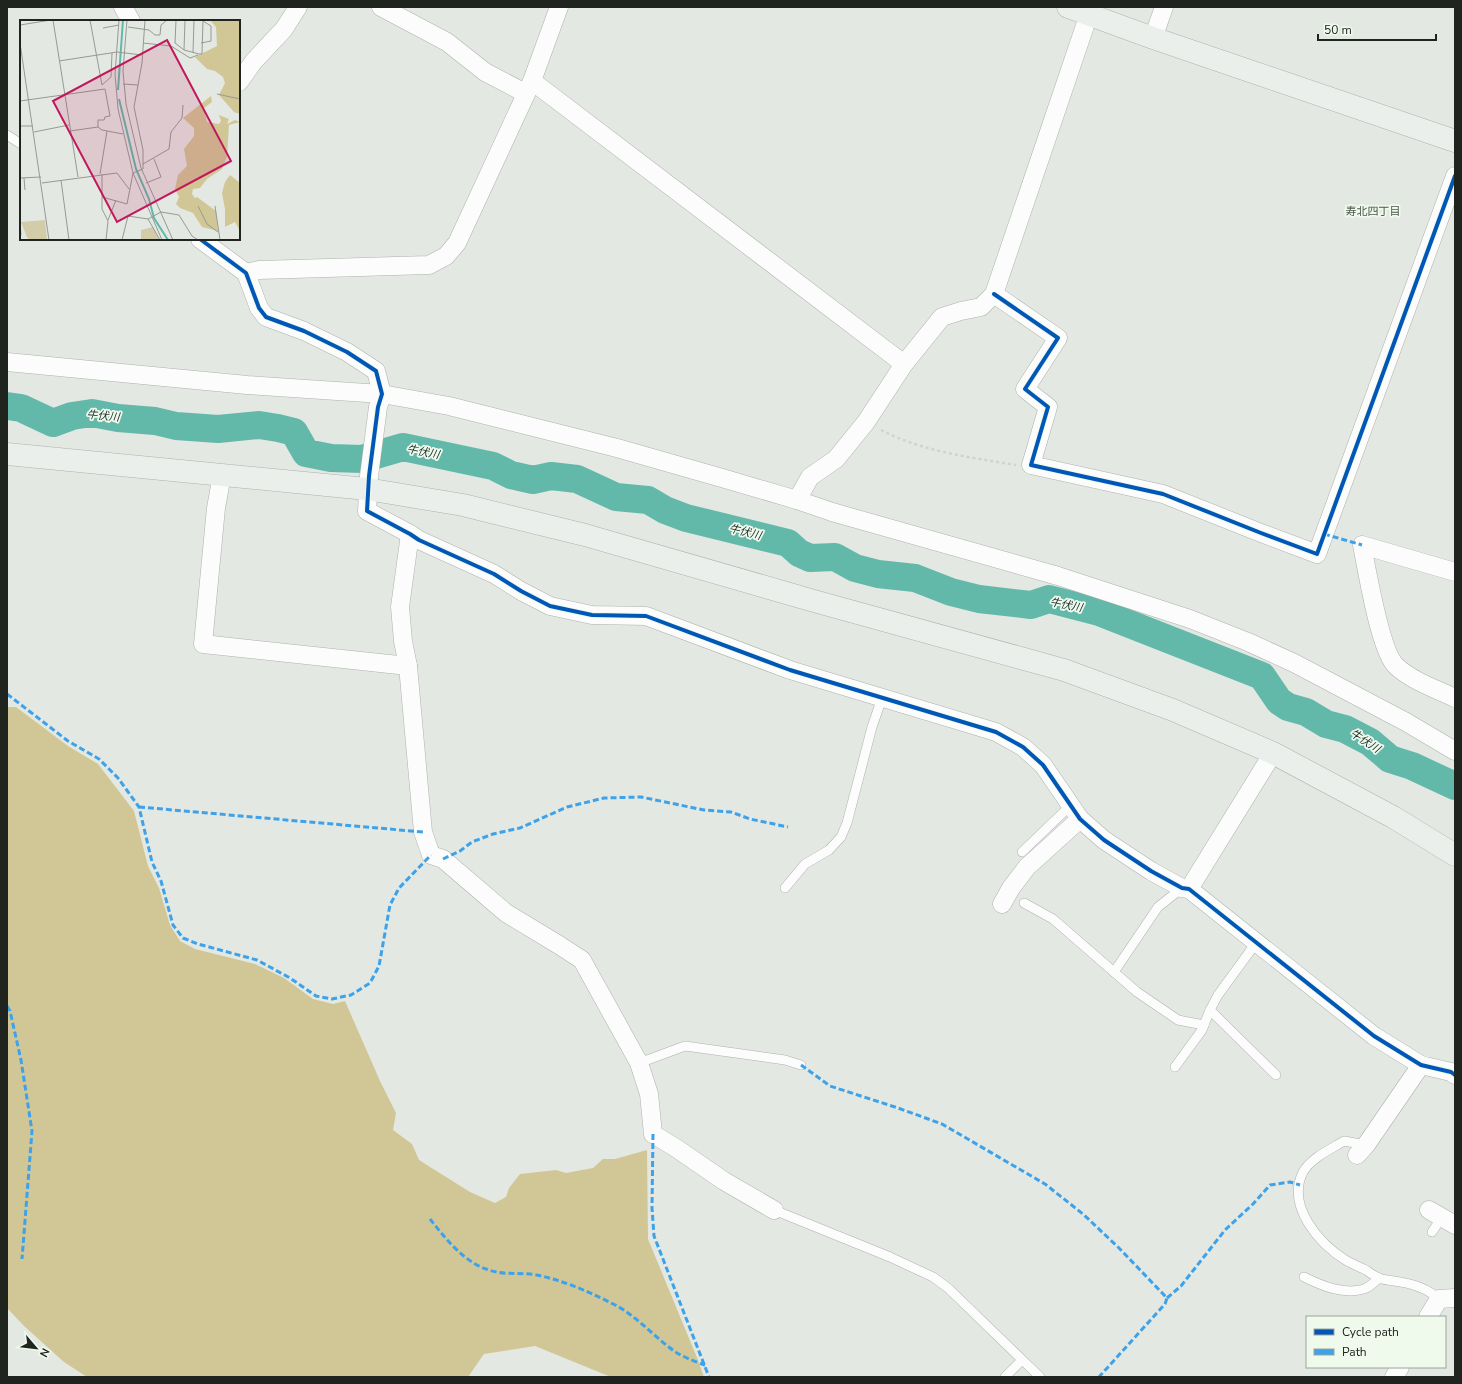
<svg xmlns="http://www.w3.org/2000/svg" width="1462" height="1384" viewBox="0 0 1462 1384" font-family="'Nunito Sans','Noto Sans JP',sans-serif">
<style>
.forest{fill:#d1c796}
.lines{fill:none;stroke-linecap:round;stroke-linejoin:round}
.river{stroke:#62b9aa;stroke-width:28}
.lane-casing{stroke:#aeb2ad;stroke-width:10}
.street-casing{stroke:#aeb2ad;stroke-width:19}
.secondary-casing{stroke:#aeb2ad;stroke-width:23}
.path{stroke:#d1d3d0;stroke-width:2.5;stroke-dasharray:3 3;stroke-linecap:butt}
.lane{stroke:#fbfcfb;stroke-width:9}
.street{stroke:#fbfcfb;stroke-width:18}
.secondary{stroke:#ebefec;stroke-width:22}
.quiet{stroke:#3da2ea;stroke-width:3;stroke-dasharray:6 3;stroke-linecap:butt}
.cycleway-casing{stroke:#effaec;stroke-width:6}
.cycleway{stroke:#0057b8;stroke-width:4}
.labels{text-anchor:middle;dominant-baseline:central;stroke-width:3.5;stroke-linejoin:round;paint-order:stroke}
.neighbourhood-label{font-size:11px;fill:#4f574c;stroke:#effaec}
.water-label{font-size:11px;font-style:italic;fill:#1a2e2a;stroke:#effaec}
.inset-river{fill:none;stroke:#62b9aa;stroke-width:2}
.inset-road{fill:none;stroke:#959a94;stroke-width:1}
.view{fill:#c2185b;fill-opacity:0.15;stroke:#c2185b;stroke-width:2}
.inset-edge{fill:none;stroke:#20241f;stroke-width:2}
</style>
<rect width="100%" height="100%" fill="#e3e8e2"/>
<path class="forest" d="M7 707H16L68 746 98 764 134 811 148 866 159 888 170 925 180 941 195 949 255 964 284 978 313 999 333 1004 345 1001 380 1081 396 1113 393 1130 412 1144 419 1160 470 1192 495 1203 506 1197 509 1188 520 1174 556 1170 566 1173 593 1168 603 1159H615L647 1150 648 1239 698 1360 704 1377H611L535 1346 484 1354 468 1377H87L64 1362 24 1326 7 1308Z"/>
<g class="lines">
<path class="river" d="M7 406 21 408 53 423 72 416 92 413 118 418 155 421 176 426 218 429 259 425 278 428 294 432 306 453 331 458 362 459 403 447 493 466 511 475 533 480 551 476 577 479 616 497 648 500 665 510 686 518 788 543 799 553 810 558 835 557 855 568 878 574 915 578 951 592 979 599 1031 605 1049 599 1099 612 1262 676 1279 701 1288 707 1306 712 1326 724 1345 729 1370 742 1390 759 1412 766 1455 786"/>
<defs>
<g id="lane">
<path d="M7 135 21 144"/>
<path d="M1022 852 1071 805"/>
<path d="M785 888 805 864 829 850 841 837 847 823 872 727 882 698"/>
<path d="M1024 903 1053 919 1137 992 1178 1020 1204 1025"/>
<path d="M1114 972 1158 907 1182 888"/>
<path d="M1210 1010 1276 1075"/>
<path d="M639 1063 685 1046 785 1060 801 1065"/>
<path d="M1175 1067 1202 1030 1210 1010 1218 995 1256 943"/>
<path d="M1366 1145 1344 1141C1331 1149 1311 1158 1303 1172 1286 1206 1319 1244 1347 1261 1353 1264 1359 1267 1366 1270 1370 1273 1374 1276 1379 1278 1383 1280 1389 1280 1394 1281 1410 1283 1426 1287 1439 1299"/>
<path d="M774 1210 890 1257 933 1277 948 1288 1040 1377"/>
<path d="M1432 1232 1442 1217"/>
<path d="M1304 1277C1322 1286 1344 1295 1364 1289 1369 1287 1375 1282 1379 1278"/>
<path d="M1005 1377 1022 1360"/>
</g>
<g id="street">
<path d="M123 7 131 21"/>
<path d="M381 7 447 42 485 72 525 93"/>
<path d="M1153 38 1164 7"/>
<path d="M532 81 904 364"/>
<path d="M239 82 254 61 284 29 298 7"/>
<path d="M200 239 246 273 259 308 266 317 304 331 347 352 376 371 382 394 378 407 369 476 367 511 410 534 419 540 494 574 521 591 550 606 592 615 646 616 790 670 996 732 1023 747 1043 765 1080 819 1104 840 1151 871 1182 888 1189 889 1374 1036 1421 1065 1451 1072 1455 1075"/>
<path d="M246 273 259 270 429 265 446 256 457 243 532 81 559 7"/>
<path d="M994 294 1058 338 1025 389 1048 407 1031 465 1163 494 1261 533 1317 554 1455 176"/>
<path d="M7 362 247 385 382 394 449 406 617 448 722 478 797 500 832 512 1058 576 1190 619 1248 642 1294 663 1406 722 1455 751"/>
<path d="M222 475 216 508 203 644 408 666"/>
<path d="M797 500 810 477 836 459 866 422 904 364 942 317 961 311 981 307 994 294 1089 14"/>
<path d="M410 534 400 607 403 641 408 666 423 832 431 855 443 859 506 913 559 945 582 960 639 1063 649 1094 653 1134 676 1148 724 1181 774 1210"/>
<path d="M1455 572 1362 545C1367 570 1380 651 1396 666 1412 681 1436 689 1455 698"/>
<path d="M1189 889 1273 753"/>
<path d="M1002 904 1011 888 1027 867 1080 819"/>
<path d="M1357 1155 1366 1145 1421 1065"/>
<path d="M1429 1210 1455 1225"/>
<path d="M1428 1317 1439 1299 1455 1298"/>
<path d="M1394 1377 1400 1367"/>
</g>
<g id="secondary">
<path d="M1068 7 1153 38 1455 141"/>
<path d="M7 454 367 489 463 505 585 535 814 601 1064 670 1173 710 1273 753 1393 817 1455 855"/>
</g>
</defs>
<use href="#lane" class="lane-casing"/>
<use href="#street" class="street-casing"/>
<use href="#secondary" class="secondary-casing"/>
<path class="path" d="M881 430C924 452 969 457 1016 465"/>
<use href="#lane" class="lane"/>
<use href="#street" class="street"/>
<use href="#secondary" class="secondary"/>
<g class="quiet">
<path d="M1324 534 1362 545"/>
<path d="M7 694 68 741 99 759 118 778 139 807 152 862 161 881 173 925 183 938 198 944 257 960 290 978 316 996 332 999 351 995 370 983 379 966 390 905 399 888 431 855"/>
<path d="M139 807 423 832"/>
<path d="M443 859 460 851 472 842 493 834 520 828 567 807 604 798 641 797 704 810 731 812 750 819 788 827"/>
<path d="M7 1006 10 1011 21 1060 32 1131 22 1259"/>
<path d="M801 1065 830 1086 898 1108 942 1124 1045 1184 1083 1214 1119 1248 1167 1298 1165 1304 1099 1377"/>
<path d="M653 1134 652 1208 654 1236 709 1377"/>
<path d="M430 1219C445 1238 463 1261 486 1269 504 1276 520 1272 537 1275 565 1281 592 1293 617 1306 639 1318 656 1339 677 1353 686 1358 696 1362 705 1365"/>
<path d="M1167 1298 1181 1286 1225 1230 1253 1204 1270 1185 1290 1182 1300 1185"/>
</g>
<defs>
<g id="cycleway">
<path d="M200 239 246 273 259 308 266 317 304 331 347 352 376 371 382 394 378 407 369 476 367 511 410 534 419 540 494 574 521 591 550 606 592 615 646 616 790 670 996 732 1023 747 1043 765 1080 819 1104 840 1151 871 1182 888 1189 889 1374 1036 1421 1065 1451 1072 1455 1075"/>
<path d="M994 294 1058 338 1025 389 1048 407 1031 465 1163 494 1261 533 1317 554 1455 176"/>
</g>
</defs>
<use href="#cycleway" class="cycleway-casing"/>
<use href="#cycleway" class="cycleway"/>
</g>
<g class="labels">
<g class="neighbourhood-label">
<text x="1373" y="211">寿北四丁目</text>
</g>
<g class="water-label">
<text transform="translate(103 416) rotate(5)">牛伏川</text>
<text transform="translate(423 452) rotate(11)">牛伏川</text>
<text transform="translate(745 532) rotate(14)">牛伏川</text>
<text transform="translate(1066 605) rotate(11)">牛伏川</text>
<text transform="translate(1365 741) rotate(33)">牛伏川</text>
</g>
</g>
<g transform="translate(20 20)">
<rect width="220" height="220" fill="#e3e8e2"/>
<path d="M25 200 27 220H10L7 217 1 202ZM133 207 139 220H121V210Z" fill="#d3cca9"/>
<path d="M190 0H220V94L214 92 199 75 205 63 203 57 195 51 187 49 175 37 197 26 196 7ZM191 76 192 82 184 88 187 102 199 104 201 101 199 95 209 99 207 104 215 100 220 102 209 105 207 137 202 149 187 159 180 168 173 169 172 174 175 178 177 177 196 191 198 211 182 207 173 193 160 188 156 184 159 177 155 169 158 155 167 146 164 129 174 116V108L163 98ZM210 155 220 163V211L215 202 205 207V189L202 173 205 162Z" fill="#d1c796"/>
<path class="inset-river" d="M98 70 103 0M99 79 116 149 129 179 134 198 148 220"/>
<path class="inset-road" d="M33 0 58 157M70 0 82 65 91 57 92 33M99 0 95 54 98 89 113 153 142 220M107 0 103 51 106 84 121 148 153 220M156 0 155 23 164 30 179 34H182L183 0M0 5 31 0M108 7 129 10 135 15H140L141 5 147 0M83 8 99 5M0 23 29 220M123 23 151 26 170 38 178 35M181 23 191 21V6L183 1M164 30 165 0M173 33 174 0M39 41 97 32 122 35M103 64 118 65M197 74 220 79M0 81 85 69 90 96 85 97 84 100H78V107M0 106H13M50 111 78 107 82 110 103 114M14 112 49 105M123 144 149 129 151 112 162 98 163 85M113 153 123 149V130L114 87 122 43 125 0M80 154 87 111M82 154V189L88 201 86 220M0 158 21 157M4 158 5 170M41 160 49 220M22 163 97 153 109 169M126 163 141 157 134 139M82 177 107 184 113 153M178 186 187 204 198 212M195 186 200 220M128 199 140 220M88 200 96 180M0 203 1 215M102 220 108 196 128 199 141 192 159 195 172 216 178 220"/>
<path class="view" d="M147 20 211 141 97 202 33 81Z"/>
<rect width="220" height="220" class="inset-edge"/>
</g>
<rect width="1462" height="1384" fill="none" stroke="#20241f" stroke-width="16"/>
<rect x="1306" y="1316" width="140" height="52" fill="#effaec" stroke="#9ca49a"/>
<rect x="1314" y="1329" width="20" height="6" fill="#0057b8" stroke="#9ca49a"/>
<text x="1342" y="1336" font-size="12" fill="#20241f">Cycle path</text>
<rect x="1314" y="1349" width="20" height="6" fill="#3da2ea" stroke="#9ca49a"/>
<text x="1342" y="1356" font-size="12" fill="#20241f">Path</text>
<g transform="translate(36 1348) rotate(118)" stroke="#effaec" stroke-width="3" paint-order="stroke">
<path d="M0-3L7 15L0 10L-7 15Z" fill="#20241f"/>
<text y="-6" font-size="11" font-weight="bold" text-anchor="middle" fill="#20241f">N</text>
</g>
<path d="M1318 34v6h118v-6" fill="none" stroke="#20241f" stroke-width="2"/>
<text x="1324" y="34" font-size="12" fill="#20241f" stroke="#effaec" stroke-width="3" paint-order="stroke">50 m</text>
</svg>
